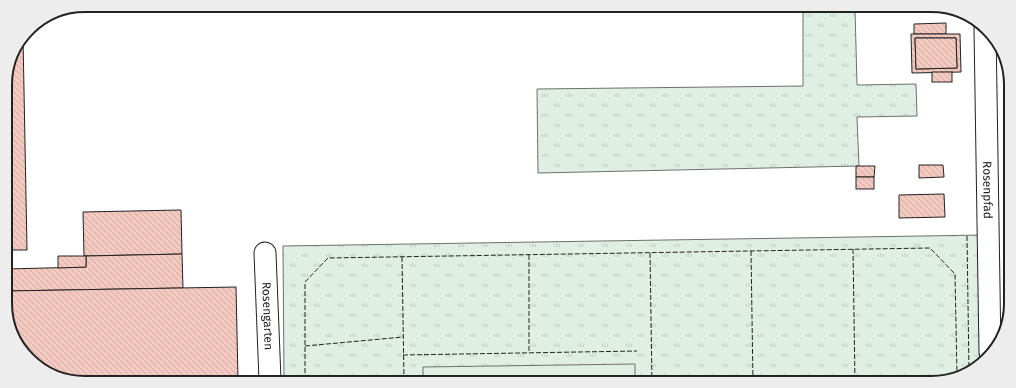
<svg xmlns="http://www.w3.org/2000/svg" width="1016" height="388" viewBox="0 0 1016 388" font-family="'Fira Sans',sans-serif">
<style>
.grass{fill:url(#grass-tufts);stroke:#6f6f6f}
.pitch{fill:#e0efe3;stroke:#6f6f6f}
.building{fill:url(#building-back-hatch);stroke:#222;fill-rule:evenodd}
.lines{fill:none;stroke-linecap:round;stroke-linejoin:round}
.street-casing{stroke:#222;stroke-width:23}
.street{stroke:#fff;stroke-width:21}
.fence{stroke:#222;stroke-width:1;stroke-dasharray:5 2;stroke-linecap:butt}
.labels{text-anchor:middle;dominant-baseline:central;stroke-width:3;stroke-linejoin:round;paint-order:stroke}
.street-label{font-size:12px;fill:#222;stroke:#fff}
.rim{fill:none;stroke:#222;stroke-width:2}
</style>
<defs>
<pattern id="grass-tufts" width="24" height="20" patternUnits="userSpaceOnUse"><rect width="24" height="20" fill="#e0efe3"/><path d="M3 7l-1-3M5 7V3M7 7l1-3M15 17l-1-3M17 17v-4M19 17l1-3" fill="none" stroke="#c0cdc2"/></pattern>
<pattern id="building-back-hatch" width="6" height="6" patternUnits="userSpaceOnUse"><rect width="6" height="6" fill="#f3c9c0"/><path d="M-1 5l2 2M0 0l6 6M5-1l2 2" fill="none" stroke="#d0aca5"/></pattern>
</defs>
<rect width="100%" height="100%" fill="#fff"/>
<g class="grass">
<path d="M803 9H855L857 85 916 84 917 116 857 117 859 166 538 173 537 89 803 86Z"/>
<path d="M985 235 983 362 980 367 936 383 284 380 283 246Z"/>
</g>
<path class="pitch" d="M635 364V381L423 380V367Z"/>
<g class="building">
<path d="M946 23V34H914V24Z"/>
<path d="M911 34H960L961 72 912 73ZM915 38H956L957 68 916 69Z"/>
<path d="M23 37 27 250H6L5 79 13 50Z"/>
<path d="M915 38H956L957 68 916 69Z"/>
<rect x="932" y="72" width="20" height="10"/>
<path d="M1007 116H1010L1009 158H1008Z"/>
<path d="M919 165H943L944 177 919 178Z"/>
<path d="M856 166H875L874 177H856Z"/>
<rect x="856" y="177" width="18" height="12"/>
<path d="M944 194 945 217 899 218V195Z"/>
<path d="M181 210 182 254 84 256 83 212Z"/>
<path d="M182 254 183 288 6 291V269L86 267V256Z"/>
<path d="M58 256H86V267L58 268Z"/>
<path d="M236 287 238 380 59 379 25 356 6 319V291Z"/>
</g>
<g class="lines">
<defs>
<g id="street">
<path id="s1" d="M985 28 990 352"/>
<path id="s2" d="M265 253 270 380"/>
</g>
</defs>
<use href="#street" class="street-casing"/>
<use href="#street" class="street"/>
<g class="fence">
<path d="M967 236 969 371"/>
<path d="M853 249 855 382"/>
<path d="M751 251 753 382"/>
<path d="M650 253 652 381"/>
<path d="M529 255V352"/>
<path d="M402 257 404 380"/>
<path d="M305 346 403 337"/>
<path d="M403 355 637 351"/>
<path d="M305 380V282L328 258 930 248 955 274 957 375"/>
</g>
</g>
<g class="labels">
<g class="street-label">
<text stroke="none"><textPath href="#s1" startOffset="162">Rosenpfad</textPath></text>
<text stroke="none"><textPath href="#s2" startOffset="63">Rosengarten</textPath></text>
</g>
</g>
<path d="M0 0H1016V388H0ZM85 12H931A73 73 0 0 1 1004 85V303A73 73 0 0 1 931 376H85A73 73 0 0 1 12 303V85A73 73 0 0 1 85 12Z" fill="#ededed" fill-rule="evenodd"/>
<path class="rim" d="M85 12H931A73 73 0 0 1 1004 85V303A73 73 0 0 1 931 376H85A73 73 0 0 1 12 303V85A73 73 0 0 1 85 12Z"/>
</svg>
